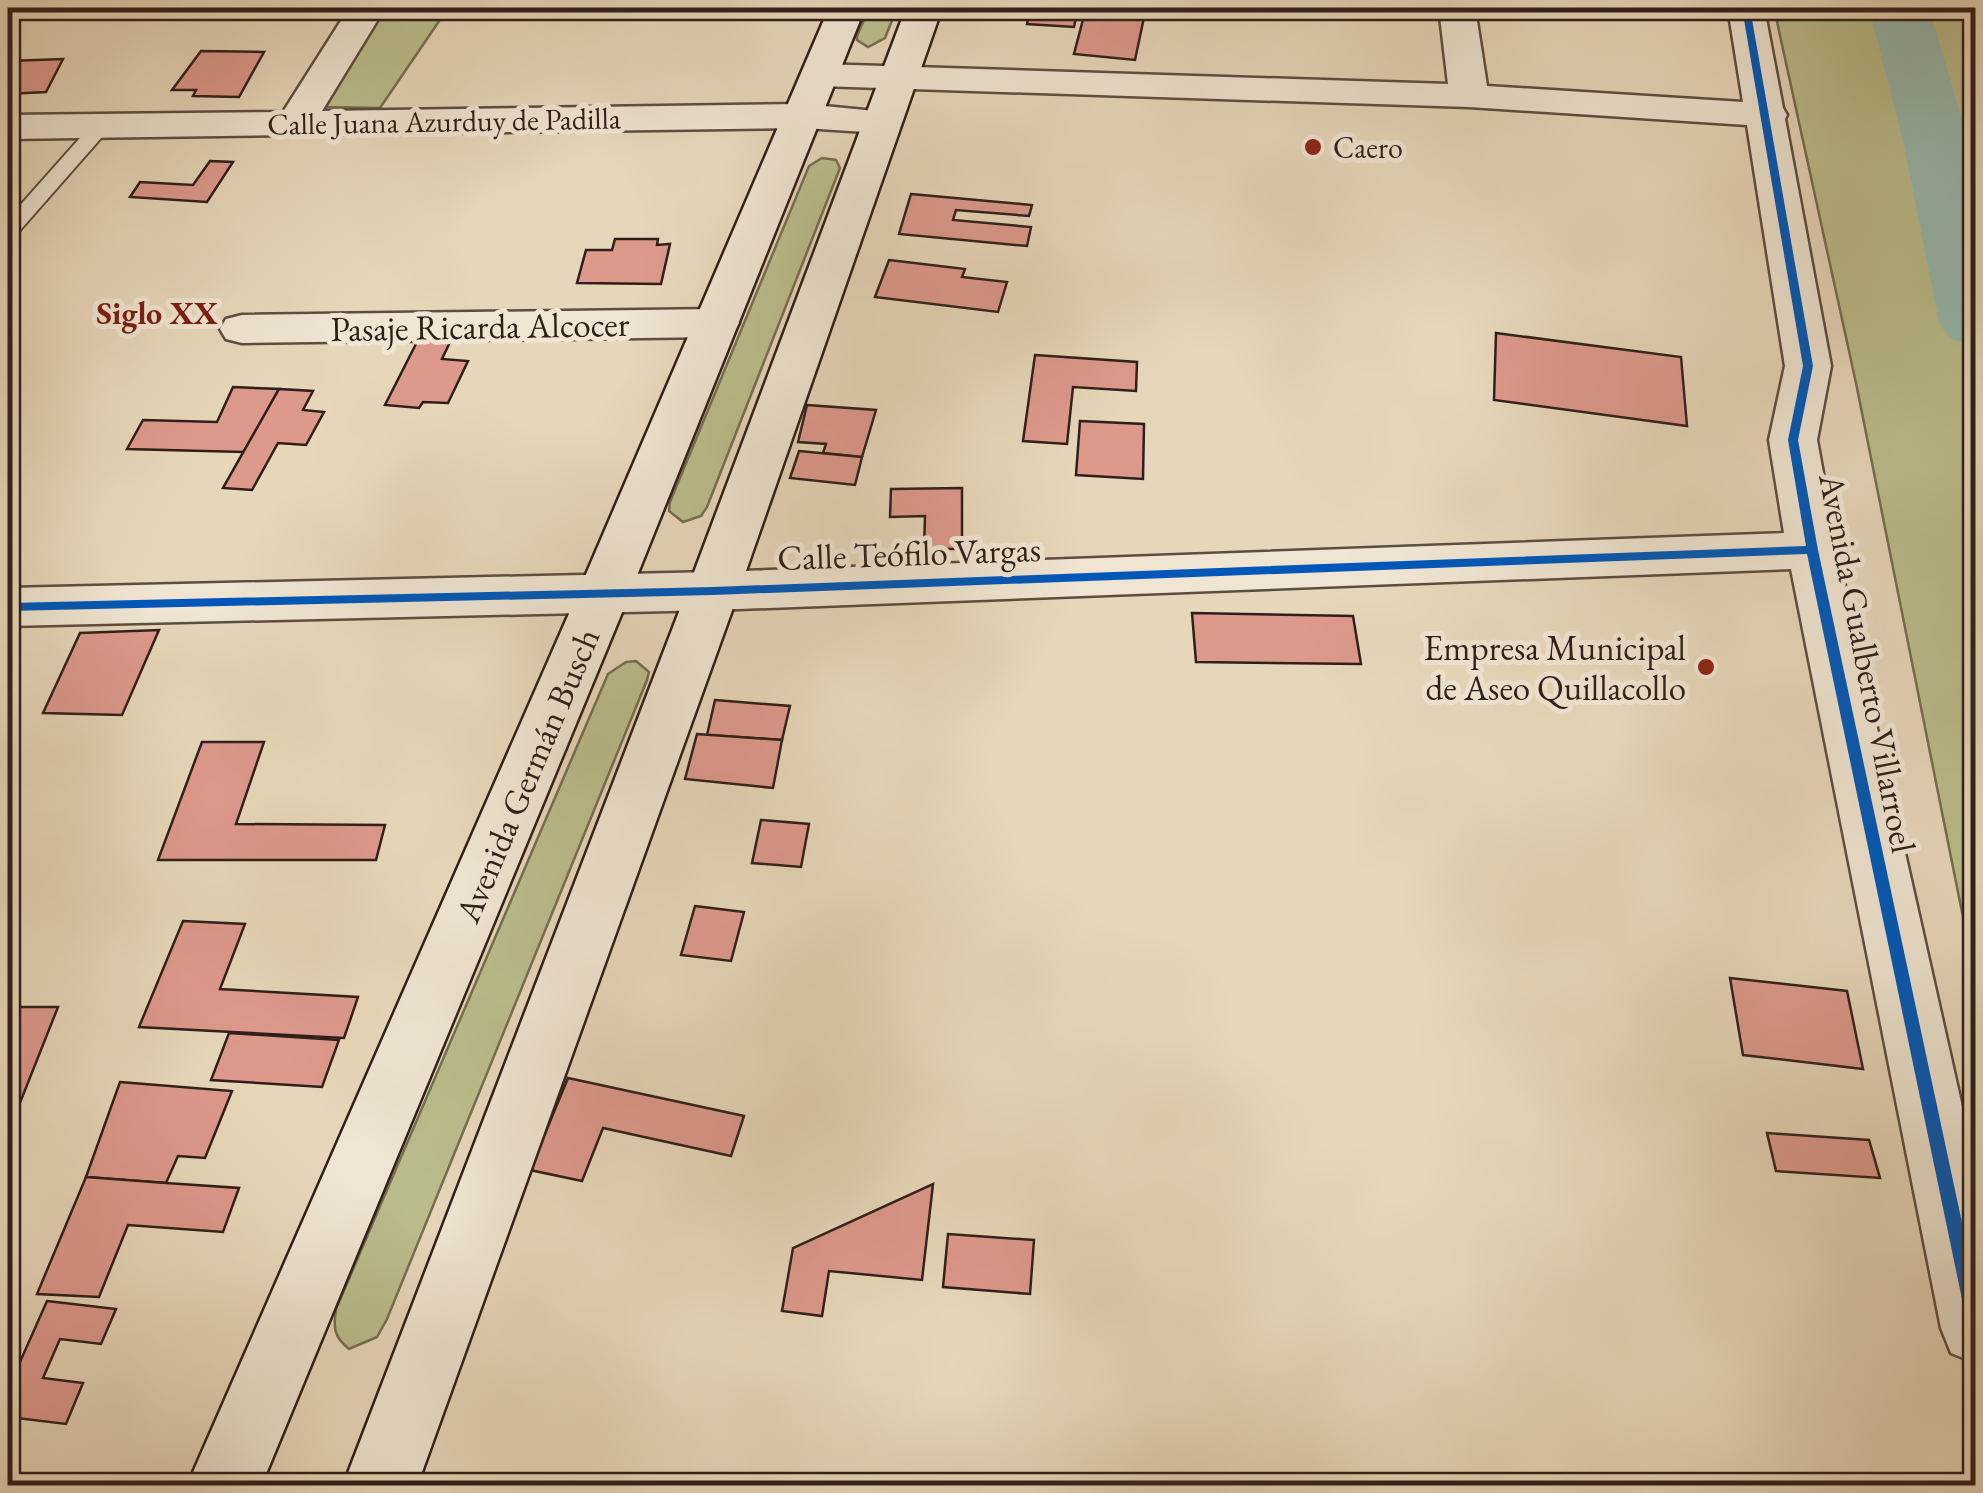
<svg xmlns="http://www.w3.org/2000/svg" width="1983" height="1493" viewBox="0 0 1983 1493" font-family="'EB Garamond',serif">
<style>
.green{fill:#bbbd8c;stroke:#756e52;stroke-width:2.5}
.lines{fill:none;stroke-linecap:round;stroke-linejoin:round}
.river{fill:#97baaf;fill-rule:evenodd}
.building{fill:#de998d;stroke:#2f1f19;stroke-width:2.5}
.lane-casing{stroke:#5d4d41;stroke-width:4}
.street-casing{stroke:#5d4d41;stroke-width:5}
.secondary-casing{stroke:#2f1f19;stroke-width:5}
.lane{fill:#efe5d2;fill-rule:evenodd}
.street{fill:#efe5d2;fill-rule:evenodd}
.secondary{fill:#efe5d2;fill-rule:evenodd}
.cycleway-casing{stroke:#efe5d2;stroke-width:7}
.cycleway{fill:#0057b8;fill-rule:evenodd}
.poi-dot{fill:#8f2418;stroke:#efe5d2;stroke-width:4}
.labels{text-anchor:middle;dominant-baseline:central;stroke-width:10;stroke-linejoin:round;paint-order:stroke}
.far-street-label{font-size:30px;fill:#2f1f19;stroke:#efe5d2}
.far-poi-label{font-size:30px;fill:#2f1f19;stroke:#efe5d2;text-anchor:start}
.far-neighbourhood-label{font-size:32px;font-weight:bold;fill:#7a1f14;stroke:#efe5d2}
.street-label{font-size:35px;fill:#2f1f19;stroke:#efe5d2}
.poi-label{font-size:35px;fill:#2f1f19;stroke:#efe5d2;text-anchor:end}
</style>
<rect width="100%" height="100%" fill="#e7d7ba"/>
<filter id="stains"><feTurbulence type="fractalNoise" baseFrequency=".002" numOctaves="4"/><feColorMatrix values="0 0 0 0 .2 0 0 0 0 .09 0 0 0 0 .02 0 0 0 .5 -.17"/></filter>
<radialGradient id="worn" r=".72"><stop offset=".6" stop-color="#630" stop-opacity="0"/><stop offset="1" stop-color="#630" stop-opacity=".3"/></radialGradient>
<g class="green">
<path d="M377 8H448L380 108 326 107 319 102Z"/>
<path d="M869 8H897L885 38 868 47 857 40V36Z"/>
<path d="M1774 8H1975V977L1856 383Z"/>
<path d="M822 158 836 160 840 168 707 507 701 516 683 522 669 511 670 502 809 166Z"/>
<path d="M636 661 649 672 647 680 387 1319 377 1337 349 1349C334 1337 333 1328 336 1309L608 674 626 662Z"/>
</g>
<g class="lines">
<path class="river" d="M1869 8H1929L1976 167V346L1950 339 1939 322 1904 145Z"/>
</g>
<g class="building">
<path d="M1052 8H1078L1074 27 1027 24 1030 9Z"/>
<path d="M1086 8H1146L1135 60 1074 54Z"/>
<path d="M201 51 264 52 239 97 193 96 196 90H172Z"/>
<path d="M63 59 46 92 8 94V61Z"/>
<path d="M210 161 233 162 207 202 130 197 140 182 193 185Z"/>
<path d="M911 194 1032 205 1029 216 956 210 953 220 1031 227 1027 246 899 234Z"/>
<path d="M615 239H658L657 245 670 244 661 284 577 283 586 250H612Z"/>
<path d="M889 260 965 269 962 277 1007 282 998 312 875 297Z"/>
<path d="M1496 333 1681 357 1687 426 1494 400Z"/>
<path d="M419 338 451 340 442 359 468 361 448 403 423 402 419 408 385 405Z"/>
<path d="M1035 355 1137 362 1136 391 1073 387 1067 444 1023 441Z"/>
<path d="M233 387 279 389 244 452 127 449 143 420 217 422Z"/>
<path d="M279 389 313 391 303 410 324 412 306 445 278 443 252 490 223 488Z"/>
<path d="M807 405 876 410 862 457 823 453 826 444 798 442Z"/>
<path d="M1080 421 1144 424 1143 479 1076 475Z"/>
<path d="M799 451 862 457 855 485 790 478Z"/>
<path d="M962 488V549H924L925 516 890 517 891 489Z"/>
<path d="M1192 613 1353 616 1361 664 1196 662Z"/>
<path d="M159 630 122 715 43 713 80 633Z"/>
<path d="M715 700 790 706 782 740 707 735Z"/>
<path d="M697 734 782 740 773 788 685 779Z"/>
<path d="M202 742H264L236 824 385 825 376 860H158Z"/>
<path d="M761 820 809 824 801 867 752 863Z"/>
<path d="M695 906 744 912 731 961 681 955Z"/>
<path d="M183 921 245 924 220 989 358 997 344 1038 139 1027Z"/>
<path d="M1730 978 1847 991 1863 1069 1743 1055Z"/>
<path d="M8 1007H58L8 1133Z"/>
<path d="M229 1033 339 1040 322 1087 211 1080Z"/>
<path d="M568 1078 744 1116 731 1156 603 1128 582 1181 530 1170Z"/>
<path d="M120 1082 232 1091 205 1158 178 1156 166 1183 86 1177Z"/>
<path d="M1767 1133 1869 1140 1880 1178 1776 1171Z"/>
<path d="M86 1177 166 1183 239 1188 223 1232 128 1225 99 1297 37 1294Z"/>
<path d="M933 1184 922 1280 829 1271 822 1316 782 1311 793 1248Z"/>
<path d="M948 1234 1034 1240 1030 1294 943 1287Z"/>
<path d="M47 1301 116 1309 101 1344 60 1339 43 1378 83 1383 66 1424 8 1417V1389Z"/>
</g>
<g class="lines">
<defs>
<path id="lane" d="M102 119 112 125 109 129 15 236 8 237V219L95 121Z"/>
<g id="street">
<path d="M349 8H385L322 111 804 104 895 113 900 121 895 129 881 133 804 128 8 139V115L283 112Z"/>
<path d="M1439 8H1475L1487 86 1743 102 1728 8H1764L1783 108 1787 115 1785 119 1831 366 1817 440 1837 550 1976 1169V1363L1951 1353 1941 1328 1791 569 713 610 8 626V588L713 572 1784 533 1769 440 1785 366 1747 125 1469 107 820 86 807 83 801 75 807 67 820 64 1448 84Z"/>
<path d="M717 309 733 313 739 323 733 333 717 337 242 343 226 339 220 329 226 319 242 315Z"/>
</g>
<g id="secondary">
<path d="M829 8H865L630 593 261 1486H187L578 593Z"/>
<path d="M906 8H942L739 591 417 1486H343L687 591Z"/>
</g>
</defs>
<use href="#lane" class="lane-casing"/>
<use href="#street" class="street-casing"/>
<use href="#secondary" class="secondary-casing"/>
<use href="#lane" class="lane"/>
<use href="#street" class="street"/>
<use href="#secondary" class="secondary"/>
<defs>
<path id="cycleway" d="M1742 8H1750L1813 366 1798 440 1818 550 1976 1288V1336L1970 1334 1968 1328 1807 554 713 595 8 611V603L713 587 1806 546 1788 440 1803 366Z"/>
</defs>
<use href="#cycleway" class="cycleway-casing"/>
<use href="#cycleway" class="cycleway"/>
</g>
<g class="poi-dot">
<circle cx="1313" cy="147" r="10"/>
<circle cx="1706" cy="667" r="10"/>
</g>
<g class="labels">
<g class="far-street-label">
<text transform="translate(444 121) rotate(-1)">Calle Juana Azurduy de Padilla</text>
</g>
<g class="far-poi-label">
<text x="1333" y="147">Caero</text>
</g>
<g class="far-neighbourhood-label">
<text x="157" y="313">Siglo XX</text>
</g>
<g class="street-label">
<text transform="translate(480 326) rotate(-1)">Pasaje Ricarda Alcocer</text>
<text transform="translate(909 553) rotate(-2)">Calle Teófilo Vargas</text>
<text transform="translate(1868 663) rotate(79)">Avenida Gualberto Villarroel</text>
<text transform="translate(527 775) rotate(-67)">Avenida Germán Busch</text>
</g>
<g class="poi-label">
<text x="1686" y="647">Empresa Municipal<tspan x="1686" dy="40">de Aseo Quillacollo</tspan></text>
</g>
</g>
<rect width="1983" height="1493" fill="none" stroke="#e7d7ba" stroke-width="40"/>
<rect x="10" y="10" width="1963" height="1473" fill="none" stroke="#2f1f19" stroke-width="5"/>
<rect x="20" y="20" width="1943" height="1453" fill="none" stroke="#2f1f19" stroke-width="2.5"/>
<rect width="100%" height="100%" filter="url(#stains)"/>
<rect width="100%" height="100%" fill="url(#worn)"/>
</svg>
